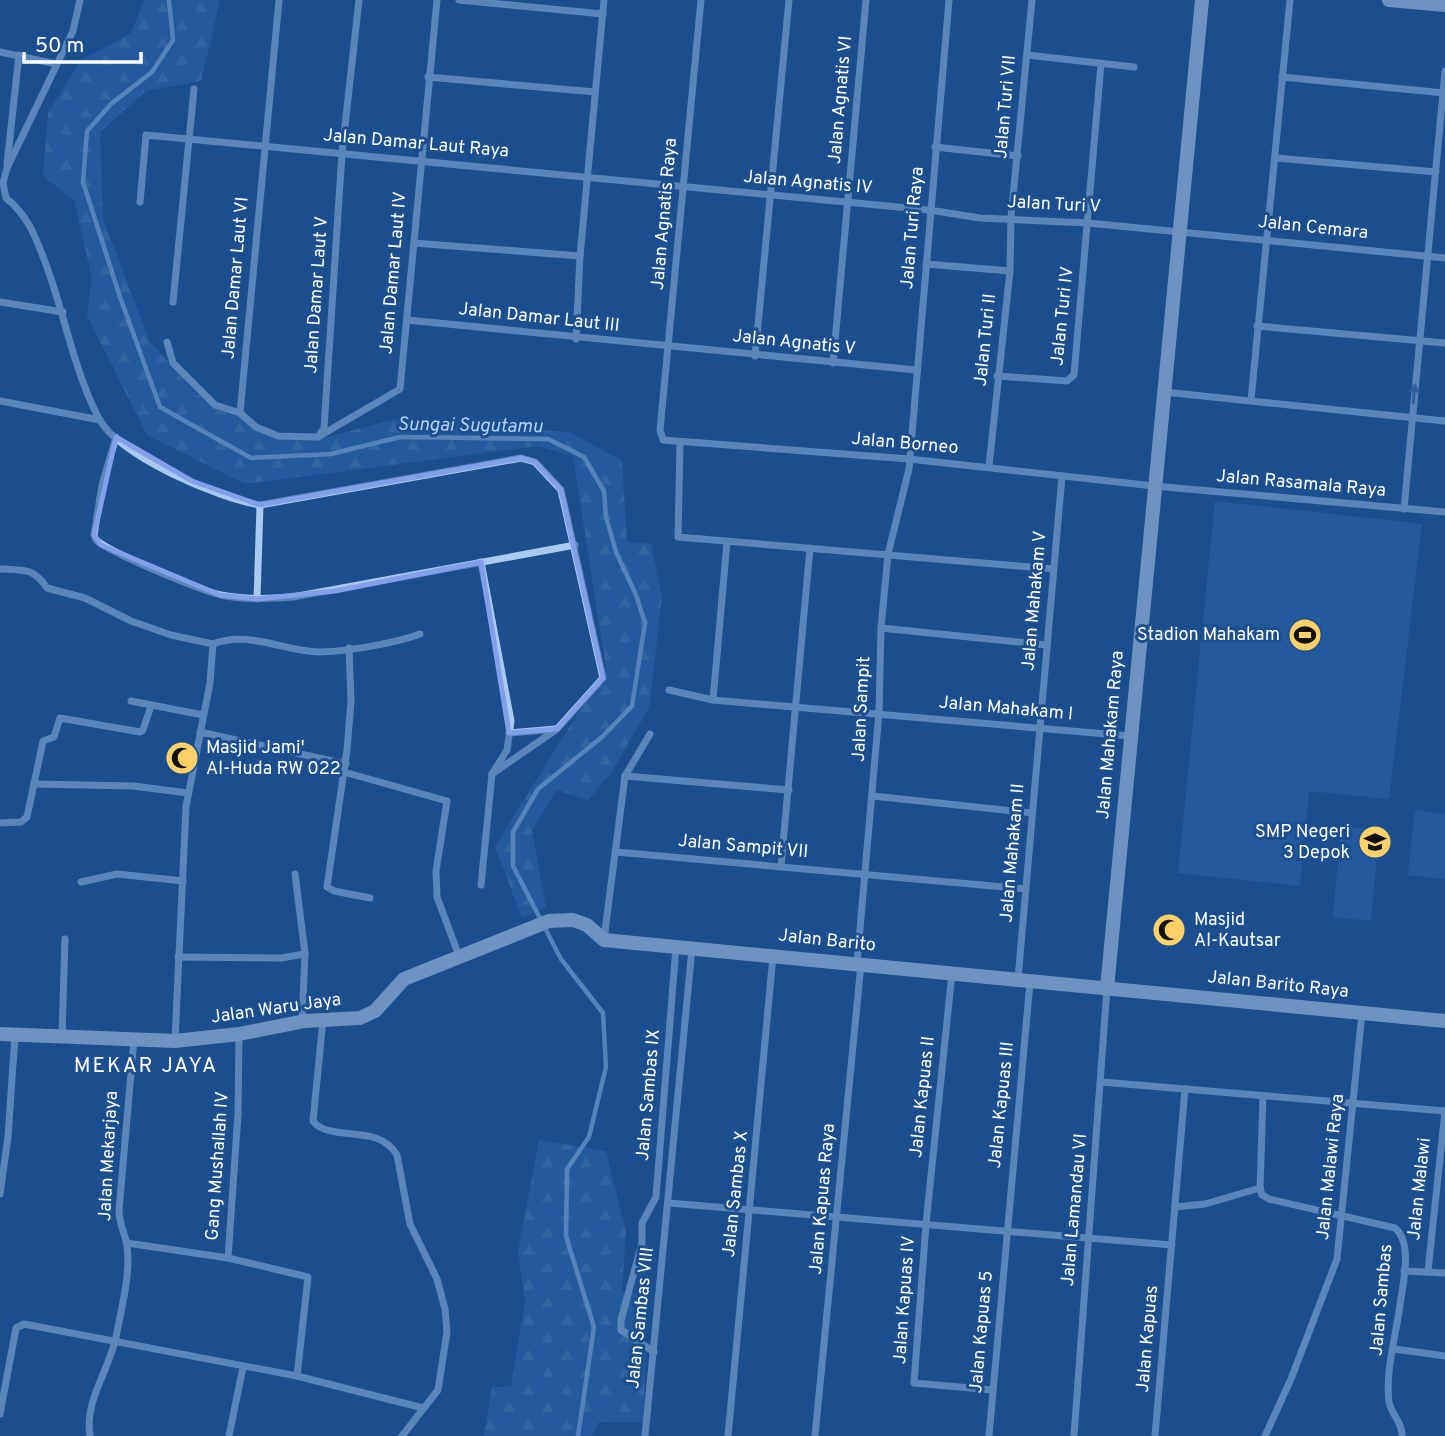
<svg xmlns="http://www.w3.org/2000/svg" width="1445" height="1436" viewBox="0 0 1445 1436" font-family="Overpass,sans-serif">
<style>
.grass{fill:#2e69ad}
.forest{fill:url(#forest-firs)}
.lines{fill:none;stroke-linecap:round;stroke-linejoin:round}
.stream{stroke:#9cc4f0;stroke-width:4.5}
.street{stroke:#a9c9ee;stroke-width:7}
.secondary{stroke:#d6e6fa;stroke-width:14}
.oneway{fill:#4674ac}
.marked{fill:none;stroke:#839eea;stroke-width:5;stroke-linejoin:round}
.labels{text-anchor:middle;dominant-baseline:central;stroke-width:6;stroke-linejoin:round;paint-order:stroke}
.street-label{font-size:18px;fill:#fff;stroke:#1b4f8f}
.poi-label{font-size:18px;fill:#fff;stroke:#1b4f8f;text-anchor:end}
.water-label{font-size:19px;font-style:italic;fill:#b5d3f5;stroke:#1b4f8f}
.quarter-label{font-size:21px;letter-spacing:2px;fill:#fff;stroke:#1b4f8f}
</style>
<defs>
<pattern id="forest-firs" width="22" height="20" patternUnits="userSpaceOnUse" patternTransform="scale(1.75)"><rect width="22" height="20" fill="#2e69ad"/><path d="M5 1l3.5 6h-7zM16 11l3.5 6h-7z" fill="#4d80b9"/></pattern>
</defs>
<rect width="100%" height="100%" fill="#1b4f8f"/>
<g class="grass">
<path d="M1215 501 1422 524 1389 799 1309 791 1300 886 1178 873Z"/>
<path d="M1415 810 1445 814V879L1408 875Z"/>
<path d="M1341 827 1379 830 1371 921 1333 917Z"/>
</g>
<g class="forest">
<path d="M144 0H220L201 81 146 91 100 132 103 219 150 342 197 394 240 413 260 430 315 440 392 420 570 432 622 461 627 542 651 544 662 597 649 708 611 773 588 800 556 790 532 831 546 907 522 918 495 847 606 668 573 456 537 446 245 484 147 435 87 316 92 278 74 200 43 176 48 113 80 61 131 33Z"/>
<path d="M539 1140 606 1151 626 1232 622 1291 646 1295 644 1422H599L592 1436H484L492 1387H511L525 1301 518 1251Z"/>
</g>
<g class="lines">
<path class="stream" d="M169 0 173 40 152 72 111 104 87 131 83 182 120 297 160 407 251 458 331 454 400 437 548 439 584 457 604 491 606 517 616 552 636 595 645 623 632 706 602 737 538 789 513 832V866L561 959 603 1013 606 1067 589 1137 567 1169 566 1236 594 1327 578 1436"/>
<g class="street">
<path d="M80 0 73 31 7 168 3 183 6 198C30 217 37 241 48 270 65 318 75 372 98 417 119 457 218 498 260 505L521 458 535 462 561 490 603 678 557 729 492 774"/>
<path d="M459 0 603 14"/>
<path d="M701 0 660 430 663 440 909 459 1154 486 1445 512"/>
<path d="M0 52 56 64"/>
<path d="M1027 55 1134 67"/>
<path d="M428 77 595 92"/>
<path d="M1282 77 1444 93"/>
<path d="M935 147 1018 156"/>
<path d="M1276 158 1436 172"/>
<path d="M7 164 19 55"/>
<path d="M140 202 146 135 929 210 980 218 1088 223 1445 258"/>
<path d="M414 243 580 256"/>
<path d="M926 264 1010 271"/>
<path d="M0 302 63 312"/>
<path d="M173 302 194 89"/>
<path d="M407 320 916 370"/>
<path d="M1257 326 1445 343"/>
<path d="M576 339 580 256 604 0"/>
<path d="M167 342 173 363 215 405 240 413 256 427 278 436 318 437 400 389 437 0"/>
<path d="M755 356 789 0"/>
<path d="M833 363 866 0"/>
<path d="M997 376 1067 381 1074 375 1101 64"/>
<path d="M1164 392 1445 421"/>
<path d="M1251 400 1290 0"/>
<path d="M0 401 100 420"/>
<path d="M240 413 279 0"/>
<path d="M116 437 102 485 94 535 96 540C113 554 199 590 221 595 245 600 269 599 293 597L575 545"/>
<path d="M318 437 324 428 342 153 359 0"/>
<path d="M680 443 678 537 1053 569"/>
<path d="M989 466 1010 271 1011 217 1032 0"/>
<path d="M1404 509 1445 71"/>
<path d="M0 569C26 570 33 568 47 588L85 598 131 621 171 635 213 644 210 683 186 807 175 1040"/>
<path d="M257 599 260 505"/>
<path d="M881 628 1047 645"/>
<path d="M213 644C248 630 283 651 319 652 345 652 396 643 420 634"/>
<path d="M349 648 351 701 347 750 327 887 334 891 370 898"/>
<path d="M669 690 713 700 1130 736"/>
<path d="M713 700 727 542"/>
<path d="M131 701 203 715"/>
<path d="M200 732 346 764"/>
<path d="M509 733 556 729"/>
<path d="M344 772 447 801 436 871 437 897 459 956"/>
<path d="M625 776 789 790"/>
<path d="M34 784 133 786 188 793"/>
<path d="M873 796 1032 813"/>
<path d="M0 823 21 822 27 817 43 741 54 737 60 718 140 732 143 730 151 706"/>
<path d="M616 852 1026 889"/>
<path d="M781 866 810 548"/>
<path d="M295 874 305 954 302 1022"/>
<path d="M81 882 117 874 183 881"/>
<path d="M481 885 492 774 507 750 511 721 481 562"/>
<path d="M604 939 625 776 650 734"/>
<path d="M178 957 281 958 305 954"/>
<path d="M857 963 879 712 881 628 888 554 909 469 949 0"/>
<path d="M952 973 926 1224 914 1383 993 1390"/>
<path d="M1018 979 1062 476"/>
<path d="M323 1020 313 1121C329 1143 378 1122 397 1155L410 1224 437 1279 445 1309 447 1332 438 1390 402 1436"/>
<path d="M62 1036 65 939"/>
<path d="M1102 1082 1445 1111"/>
<path d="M1260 1188 1262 1195 1269 1199 1395 1228C1413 1243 1403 1283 1400 1305 1396 1335 1385 1372 1389 1402 1392 1416 1402 1421 1402 1436"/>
<path d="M1260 1188 1263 1096"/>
<path d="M0 1194 8 1137 15 1035"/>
<path d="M669 1203 1172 1245"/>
<path d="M1175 1207 1205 1204 1260 1188"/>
<path d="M127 1243 228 1258 308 1277 297 1376"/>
<path d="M228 1258 238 1114 239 1034"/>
<path d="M1404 1271 1445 1273"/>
<path d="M1428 1271 1445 1111"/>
<path d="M1395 1349 1445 1356"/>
<path d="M654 1352 621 1330V1320L642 1243V1223L656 1197 676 947"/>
<path d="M0 1414 16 1328 24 1324 297 1376 423 1408"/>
<path d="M90 1436C84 1401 109 1371 116 1337 121 1310 131 1274 127 1246 125 1233 119 1224 119 1210L134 1039"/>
<path d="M229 1436 243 1367"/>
<path d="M645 1436 692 949"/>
<path d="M728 1436 773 956"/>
<path d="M815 1436 861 964"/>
<path d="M989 1436 1030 982"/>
<path d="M1074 1436 1107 988"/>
<path d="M1155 1436 1185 1089"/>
<path d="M1265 1436 1291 1379 1337 1259 1362 1013"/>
</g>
<g class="secondary">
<path d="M1389 0 1445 5"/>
<path d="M1107 988 1202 0"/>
<path d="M0 1034 175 1041 239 1034 305 1021 360 1018 375 1011 404 979 549 921 573 920 587 925 604 940 1445 1021"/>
</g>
</g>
<defs><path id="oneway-solid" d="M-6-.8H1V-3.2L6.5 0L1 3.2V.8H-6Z" transform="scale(1.75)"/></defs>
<use class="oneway" href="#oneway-solid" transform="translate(1414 394) rotate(-85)"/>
<path d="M0 0H1445V1436H0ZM116 437 192 481 260 505 521 458 535 462 561 490 603 678 557 729 509 733 481 562 335 591 257 599 220 595 101 545 94 535Z" fill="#1b4f8f" fill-opacity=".55" fill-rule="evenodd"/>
<path class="marked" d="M116 437 192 481 260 505 521 458 535 462 561 490 603 678 557 729 509 733 481 562 335 591 257 599 220 595 101 545 94 535Z"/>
<defs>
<symbol id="stadium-disc" viewBox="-11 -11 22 22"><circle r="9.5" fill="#ffd166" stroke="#1b4f8f"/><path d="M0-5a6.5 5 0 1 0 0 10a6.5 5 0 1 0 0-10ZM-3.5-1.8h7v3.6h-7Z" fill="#111"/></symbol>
<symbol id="mosque-disc" viewBox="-11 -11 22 22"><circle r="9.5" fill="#ffd166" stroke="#1b4f8f"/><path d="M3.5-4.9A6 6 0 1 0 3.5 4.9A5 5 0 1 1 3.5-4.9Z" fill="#111"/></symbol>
<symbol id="school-disc" viewBox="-11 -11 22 22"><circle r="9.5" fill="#ffd166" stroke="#1b4f8f"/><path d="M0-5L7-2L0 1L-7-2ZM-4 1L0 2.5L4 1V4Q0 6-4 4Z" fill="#111"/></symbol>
</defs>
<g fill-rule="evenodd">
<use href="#stadium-disc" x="1286" y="616" width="38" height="38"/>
<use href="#mosque-disc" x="163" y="739" width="38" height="38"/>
<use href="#school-disc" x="1356" y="823" width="38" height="38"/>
<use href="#mosque-disc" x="1150" y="911" width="38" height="38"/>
</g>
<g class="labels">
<g class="street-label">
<text transform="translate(841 100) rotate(-85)">Jalan Agnatis VI</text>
<text transform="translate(1006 107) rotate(-85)">Jalan Turi VII</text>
<text transform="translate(416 144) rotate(5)">Jalan Damar Laut Raya</text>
<text transform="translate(808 183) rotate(5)">Jalan Agnatis IV</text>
<text transform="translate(1054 205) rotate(3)">Jalan Turi V</text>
<text transform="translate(665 214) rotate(-85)">Jalan Agnatis Raya</text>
<text transform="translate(913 228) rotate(-85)">Jalan Turi Raya</text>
<text transform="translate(1313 228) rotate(6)">Jalan Cemara</text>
<text transform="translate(394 273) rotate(-85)">Jalan Damar Laut IV</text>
<text transform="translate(236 278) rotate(-85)">Jalan Damar Laut VI</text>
<text transform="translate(317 295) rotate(-86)">Jalan Damar Laut V</text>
<text transform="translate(1063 316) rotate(-84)">Jalan Turi IV</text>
<text transform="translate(539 318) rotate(6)">Jalan Damar Laut III</text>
<text transform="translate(986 340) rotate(-84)">Jalan Turi II</text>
<text transform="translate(794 343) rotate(6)">Jalan Agnatis V</text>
<text transform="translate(905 444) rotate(5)">Jalan Borneo</text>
<text transform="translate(1301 484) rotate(5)">Jalan Rasamala Raya</text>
<text transform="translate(1035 601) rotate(-85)">Jalan Mahakam V</text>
<text transform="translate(862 709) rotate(-87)">Jalan Sampit</text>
<text transform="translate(1006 709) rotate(5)">Jalan Mahakam I</text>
<text transform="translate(1111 735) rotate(-85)">Jalan Mahakam Raya</text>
<text transform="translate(743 847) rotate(5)">Jalan Sampit VII</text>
<text transform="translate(1013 853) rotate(-85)">Jalan Mahakam II</text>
<text transform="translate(827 941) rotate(6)">Jalan Barito</text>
<text transform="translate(1278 985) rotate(6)">Jalan Barito Raya</text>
<text transform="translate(276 1009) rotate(-8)">Jalan Waru Jaya</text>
<text transform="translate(649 1095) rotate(-85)">Jalan Sambas IX</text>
<text transform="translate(923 1097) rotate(-84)">Jalan Kapuas II</text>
<text transform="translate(1002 1105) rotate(-84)">Jalan Kapuas III</text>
<text transform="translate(109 1156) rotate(-87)">Jalan Mekarjaya</text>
<text transform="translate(218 1166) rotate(-86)">Gang Mushallah IV</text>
<text transform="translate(1331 1167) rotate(-84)">Jalan Malawi Raya</text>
<text transform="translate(1420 1189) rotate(-84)">Jalan Malawi</text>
<text transform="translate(736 1194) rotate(-84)">Jalan Sambas X</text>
<text transform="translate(823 1199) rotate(-85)">Jalan Kapuas Raya</text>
<text transform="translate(1075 1210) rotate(-85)">Jalan Lamandau VI</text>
<text transform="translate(905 1300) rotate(-86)">Jalan Kapuas IV</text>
<text transform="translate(1382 1300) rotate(-85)">Jalan Sambas</text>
<text transform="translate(641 1318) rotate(-84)">Jalan Sambas VIII</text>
<text transform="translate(982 1332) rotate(-85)">Jalan Kapuas 5</text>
<text transform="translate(1148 1339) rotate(-85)">Jalan Kapuas</text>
</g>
<g class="poi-label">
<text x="1280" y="635">Stadion Mahakam</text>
<text x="206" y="748" text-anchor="start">Masjid Jami'<tspan x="206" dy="21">Al-Huda RW 022</tspan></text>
<text x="1350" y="832">SMP Negeri<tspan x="1350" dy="21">3 Depok</tspan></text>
<text x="1194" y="920" text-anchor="start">Masjid<tspan x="1194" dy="21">Al-Kautsar</tspan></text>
</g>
<g class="water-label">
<text transform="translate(470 426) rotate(1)">Sungai Sugutamu</text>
</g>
<g class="quarter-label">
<text x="146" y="1066">MEKAR JAYA</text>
</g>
</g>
<path d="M24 52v10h117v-10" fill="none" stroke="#ffffff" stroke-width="3.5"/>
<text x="35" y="52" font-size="21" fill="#ffffff" stroke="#1b4f8f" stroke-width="5" paint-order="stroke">50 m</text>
</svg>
